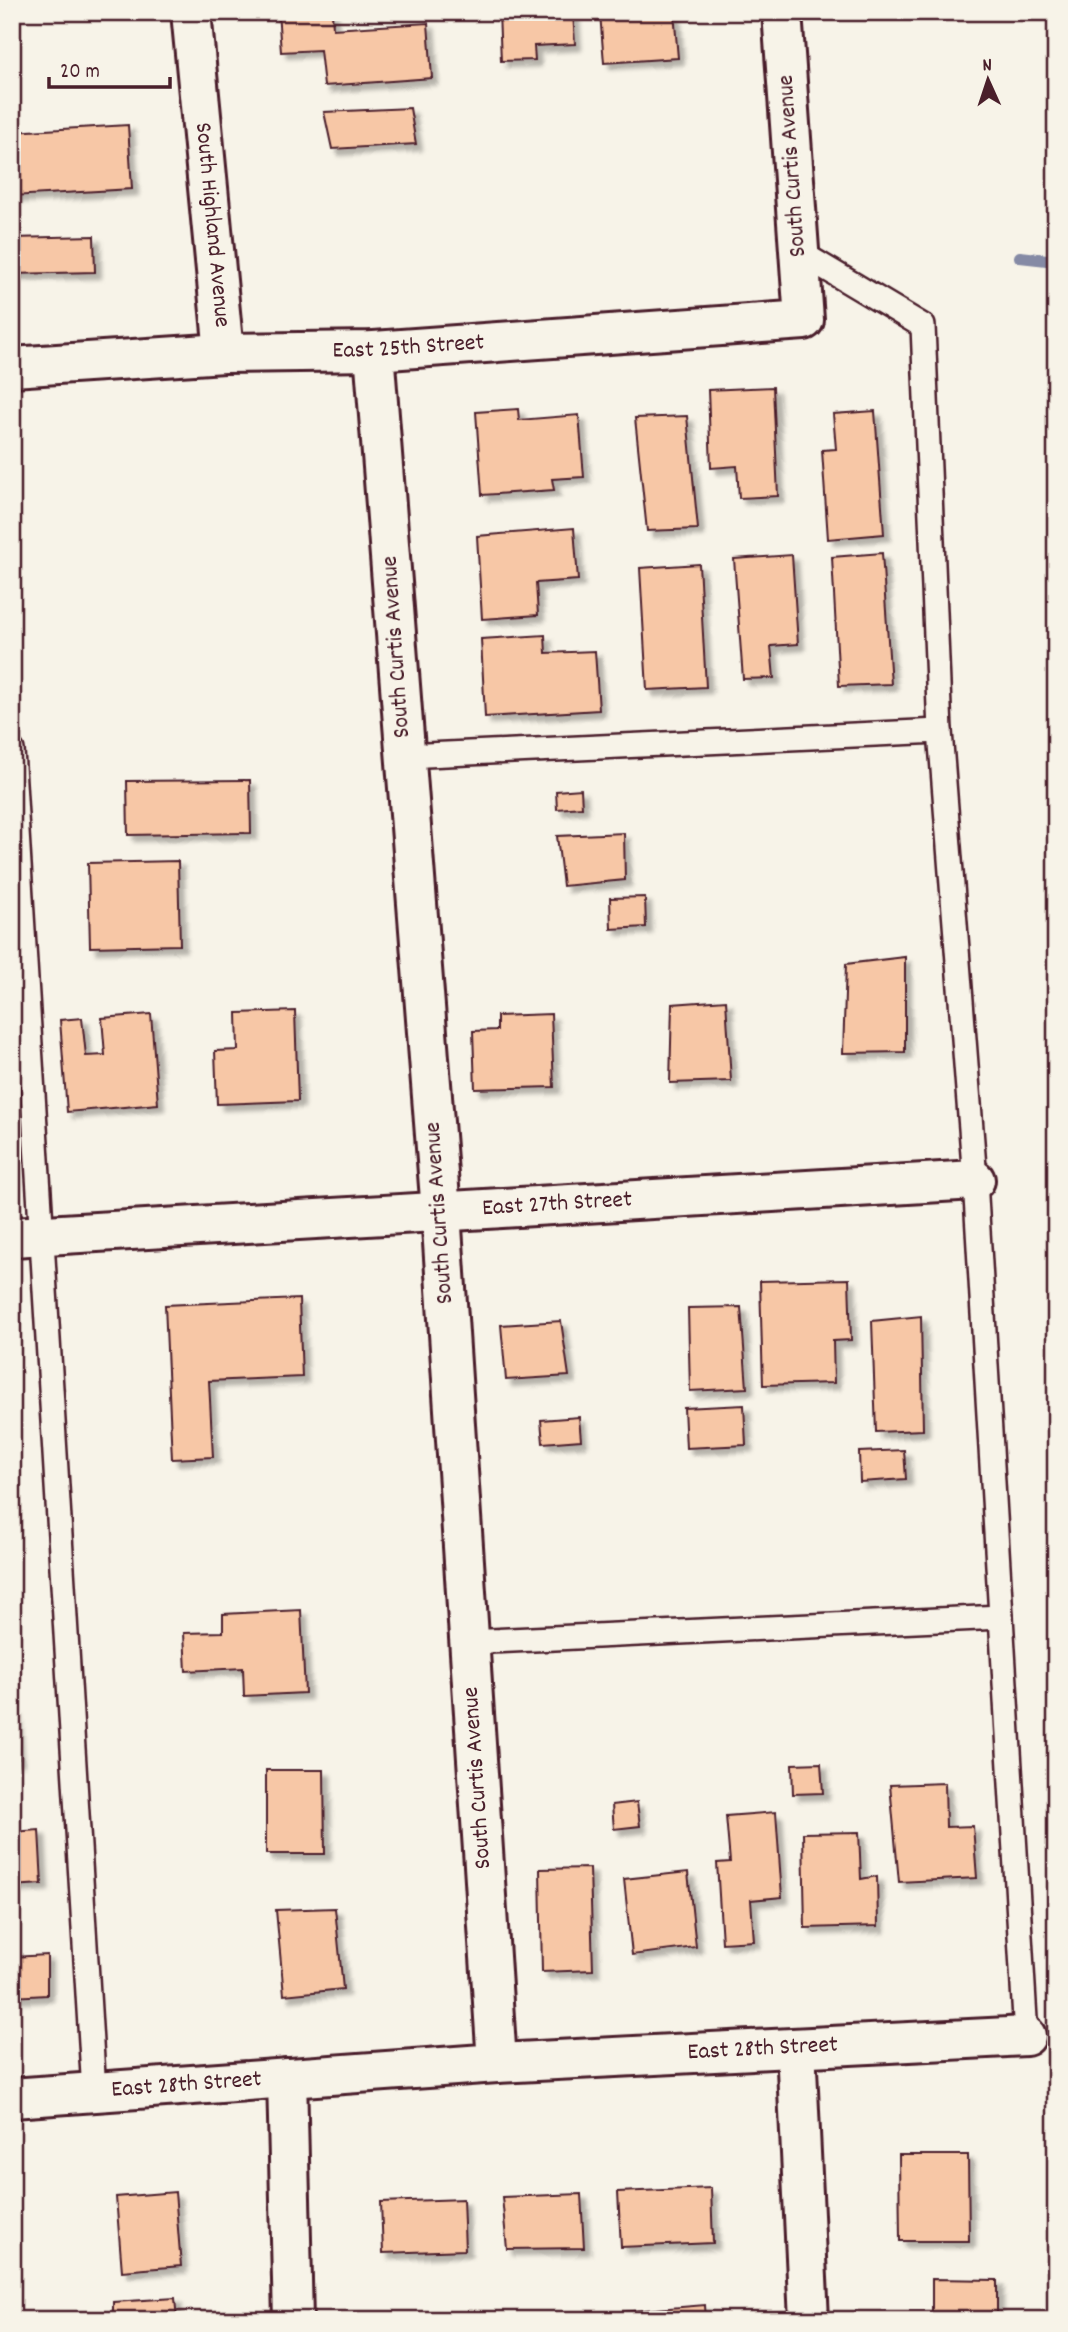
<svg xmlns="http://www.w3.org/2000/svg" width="1068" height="2332" viewBox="0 0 1068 2332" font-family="Dekko,sans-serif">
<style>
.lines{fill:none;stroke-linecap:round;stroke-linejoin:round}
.stream{stroke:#858aa5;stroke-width:12}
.building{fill:#f7c7a6;stroke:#4a1f2b;stroke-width:2;filter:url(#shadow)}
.lane-casing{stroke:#4a1f2b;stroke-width:28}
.street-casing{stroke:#4a1f2b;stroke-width:44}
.lane{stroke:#f7f3e8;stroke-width:23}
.street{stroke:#f7f3e8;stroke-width:38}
.labels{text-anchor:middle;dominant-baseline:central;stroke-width:6;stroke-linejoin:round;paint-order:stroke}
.street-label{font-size:24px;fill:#4a1f2b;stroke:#f7f3e8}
</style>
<defs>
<filter id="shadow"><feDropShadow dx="6" dy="6" stdDeviation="2" flood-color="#0004"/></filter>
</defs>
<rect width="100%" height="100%" fill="#f7f3e8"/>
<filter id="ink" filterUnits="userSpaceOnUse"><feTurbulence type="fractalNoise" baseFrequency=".0143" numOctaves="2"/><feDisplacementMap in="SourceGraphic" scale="14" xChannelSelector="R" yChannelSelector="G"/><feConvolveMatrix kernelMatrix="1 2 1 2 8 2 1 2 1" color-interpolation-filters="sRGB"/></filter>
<g filter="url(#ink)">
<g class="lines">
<path class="stream" d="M1020 257 1056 261"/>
</g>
<g class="building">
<path d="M278 12H332L333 29 428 23 432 78 324 86 320 50 281 52Z"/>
<path d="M499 12H573L575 44 534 46 535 60 501 61Z"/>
<path d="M674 12 678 58 604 63 600 13Z"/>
<path d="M410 108 416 144 332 149 324 112Z"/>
<path d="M128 125 132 189 12 196V132Z"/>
<path d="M94 236 95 272 12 274V238Z"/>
<path d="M773 387 778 496 739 498 737 466 711 468 708 390Z"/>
<path d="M518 409 519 420 579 415 584 477 552 479 554 490 482 495 476 412Z"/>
<path d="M875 411 884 534 828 539 822 450 836 449 833 414Z"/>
<path d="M687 416 698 529 647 531 635 418Z"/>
<path d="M574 528 578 580 536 583 538 615 482 619 477 536Z"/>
<path d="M882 553 891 684 839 686 832 557Z"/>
<path d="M792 555 798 644 771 646 774 678 743 679 734 559Z"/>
<path d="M699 564 706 687 647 690 640 568Z"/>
<path d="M545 635 546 653 595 651 599 710 485 717 481 639Z"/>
<path d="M250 780 251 833 128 835 127 781Z"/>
<path d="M581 789 582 807 557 809 556 791Z"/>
<path d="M624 833 625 880 563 886 557 836Z"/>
<path d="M178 861 180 945 90 947 88 863Z"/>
<path d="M645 897 646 927 611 929 610 898Z"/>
<path d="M905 957V1052L843 1053 846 964Z"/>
<path d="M726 1000 731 1081 670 1083 672 1004Z"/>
<path d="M295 1011 298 1101 217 1104 215 1051 238 1050 237 1013Z"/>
<path d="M151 1014 158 1104 67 1112 60 1020 82 1018 86 1056 105 1055 102 1018Z"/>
<path d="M551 1014 554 1087 475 1089 473 1031 497 1030V1016Z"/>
<path d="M849 1279 851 1340 833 1341 834 1383 763 1385 760 1281Z"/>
<path d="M299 1299 302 1377 209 1381 213 1457 172 1459 165 1305Z"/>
<path d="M741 1307 747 1388 690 1391 688 1308Z"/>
<path d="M921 1316 923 1430 876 1432 872 1321Z"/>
<path d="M561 1321 569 1376 506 1380 501 1325Z"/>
<path d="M744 1405 746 1445 686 1448 684 1408Z"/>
<path d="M579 1417 581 1440 543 1443 541 1420Z"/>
<path d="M904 1450 906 1479 860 1482 859 1452Z"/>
<path d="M301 1610 305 1693 244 1696 243 1668 186 1671 184 1633 223 1632V1614Z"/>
<path d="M15 1710 18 1759H12V1711Z"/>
<path d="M821 1763 823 1793 793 1794 792 1764Z"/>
<path d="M266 1770H324L325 1854H266Z"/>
<path d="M945 1783 946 1827 973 1826 977 1878 899 1882 890 1785Z"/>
<path d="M637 1802 640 1826 614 1829 612 1805Z"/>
<path d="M776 1812 782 1897 751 1900 754 1941 722 1943 717 1863 730 1862 726 1816Z"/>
<path d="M39 1830 42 1884 12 1886V1832Z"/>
<path d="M859 1832 861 1879 877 1876 878 1926 805 1928 803 1833Z"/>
<path d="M590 1868 593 1970 542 1972 540 1869Z"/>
<path d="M688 1872 696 1947 632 1955 624 1879Z"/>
<path d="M335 1908 343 1989 284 1995 276 1910Z"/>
<path d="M47 1955V1995L12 1997V1957Z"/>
<path d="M899 2155H968L969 2241H900Z"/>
<path d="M711 2188 713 2243 621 2247 618 2192Z"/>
<path d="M175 2192 181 2266 122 2271 116 2197Z"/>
<path d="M581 2194 584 2248 507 2249 502 2197Z"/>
<path d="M463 2199 465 2250 383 2253 381 2202Z"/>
<path d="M932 2279 997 2280V2320H932Z"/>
<path d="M175 2298 177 2320H111H113V2302Z"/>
<path d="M705 2305 706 2320H622L621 2312Z"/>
</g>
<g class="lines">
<defs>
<g id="lane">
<path d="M799 252 923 326 940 731 975 1180 1026 2036"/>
<path d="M12 750 94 2092"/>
<path d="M405 756 940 731"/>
<path d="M469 1642 1001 1617"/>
</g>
<g id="street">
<path id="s1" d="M191 12 224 353"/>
<path id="s2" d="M12 367 224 353 374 351 804 320 782 12"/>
<path id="s3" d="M12 1237 975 1180"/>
<path d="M796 2048 809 2320"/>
<path id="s4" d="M497 2063 1026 2036"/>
<path d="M287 2078 293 2320"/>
<path id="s5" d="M12 2098 497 2063 441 1212 374 351"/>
</g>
</defs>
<use href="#lane" class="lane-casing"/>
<use href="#street" class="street-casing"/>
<use href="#lane" class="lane"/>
<use href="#street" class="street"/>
</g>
</g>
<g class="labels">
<g class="street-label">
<text transform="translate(793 166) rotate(-94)">South Curtis Avenue</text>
<text stroke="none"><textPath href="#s1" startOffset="214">South Highland Avenue</textPath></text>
<text stroke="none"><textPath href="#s2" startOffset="397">East 25th Street</textPath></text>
<text transform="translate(397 647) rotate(-94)">South Curtis Avenue</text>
<text stroke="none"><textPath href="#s3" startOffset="546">East 27th Street</textPath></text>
<text transform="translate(440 1213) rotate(-94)">South Curtis Avenue</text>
<text transform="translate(478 1778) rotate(-94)">South Curtis Avenue</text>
<text stroke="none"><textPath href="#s4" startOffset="266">East 28th Street</textPath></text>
<text stroke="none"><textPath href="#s5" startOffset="175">East 28th Street</textPath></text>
</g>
</g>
<rect width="1068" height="2332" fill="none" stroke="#f7f3e8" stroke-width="42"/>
<rect x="21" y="21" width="1026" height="2290" fill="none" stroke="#4a1f2b" stroke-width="2.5" filter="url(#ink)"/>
<g transform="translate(988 80) rotate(357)" stroke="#f7f3e8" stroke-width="5" paint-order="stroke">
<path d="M0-5L12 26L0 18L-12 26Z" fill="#4a1f2b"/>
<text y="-10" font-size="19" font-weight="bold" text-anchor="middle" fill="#4a1f2b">N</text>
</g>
<path d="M49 77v10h121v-10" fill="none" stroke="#4a1f2b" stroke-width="3.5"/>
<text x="60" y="77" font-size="21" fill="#4a1f2b" stroke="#f7f3e8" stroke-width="5" paint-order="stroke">20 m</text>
</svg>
